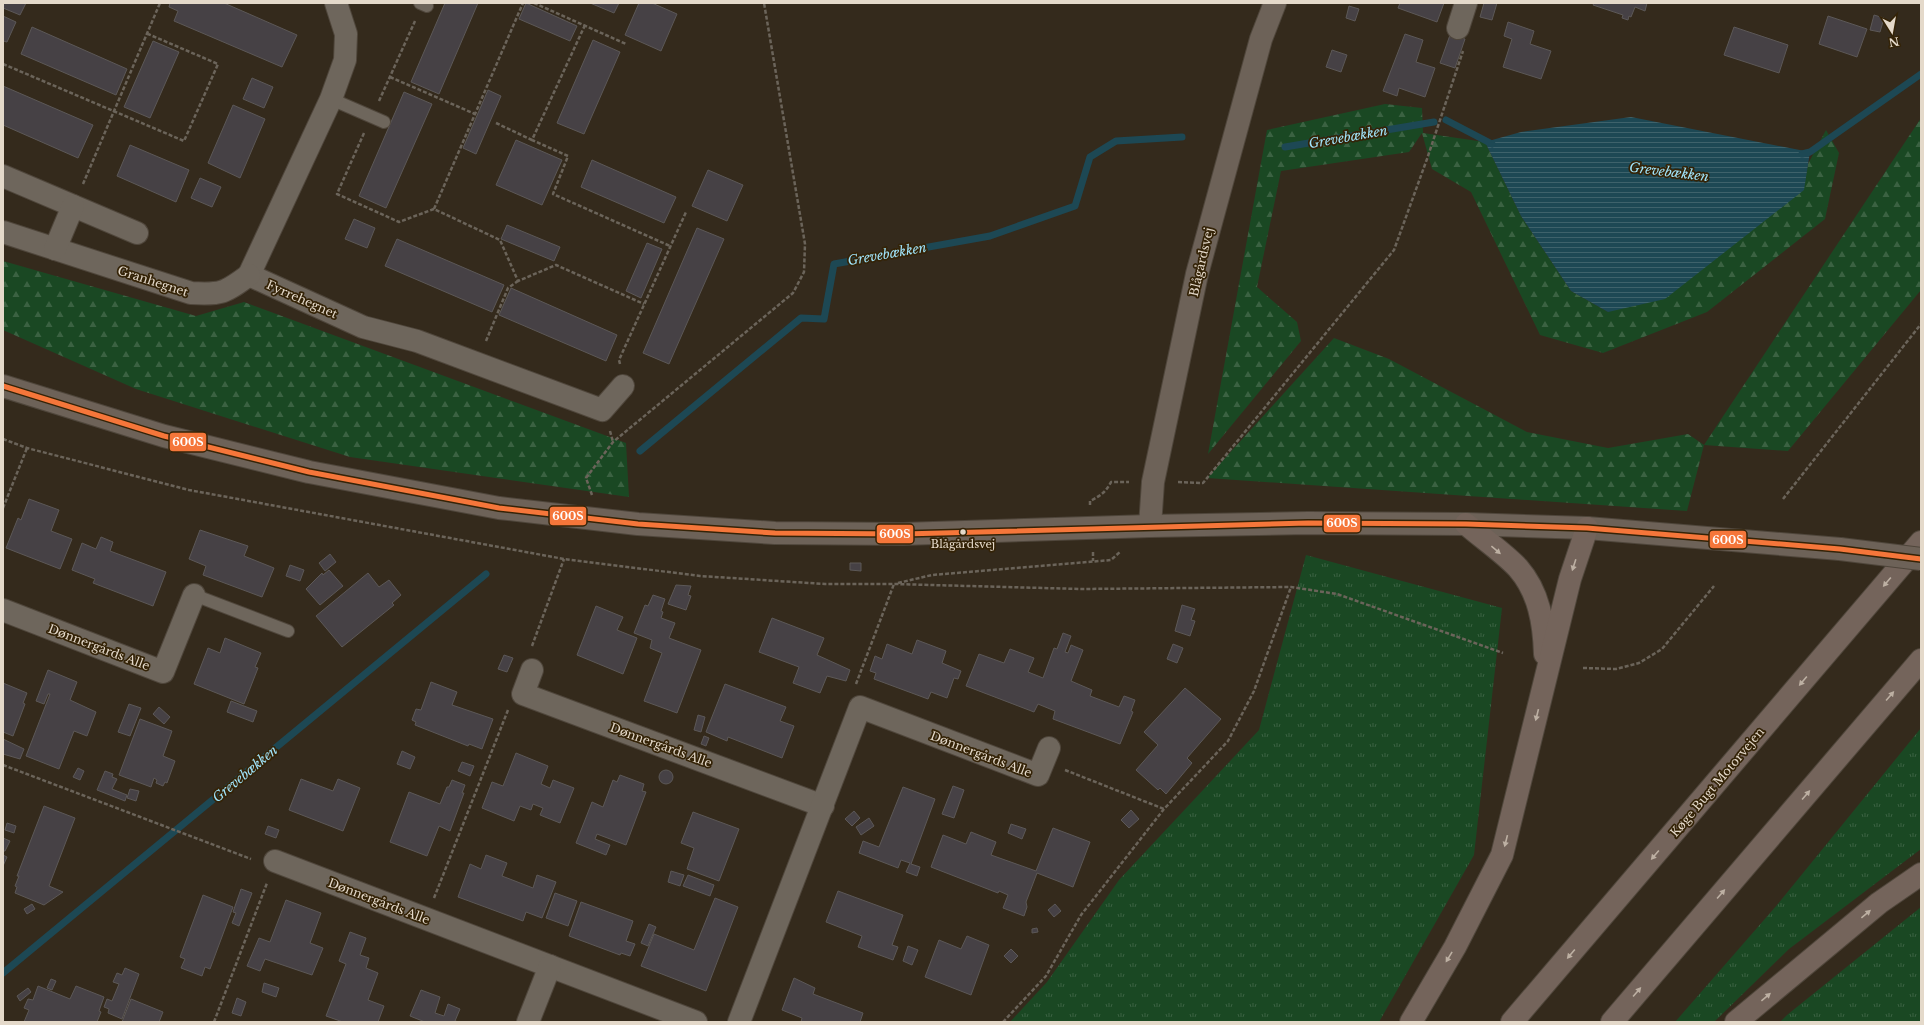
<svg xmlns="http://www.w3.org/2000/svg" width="1924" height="1025" viewBox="0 0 1924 1025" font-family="'Libre Baskerville',serif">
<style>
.grass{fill:url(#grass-tufts)}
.forest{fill:url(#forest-firs)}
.water{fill:url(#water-rules)}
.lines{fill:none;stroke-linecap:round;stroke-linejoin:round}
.stream{stroke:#1d4854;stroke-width:7}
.building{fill:#464145;stroke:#5c5857}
.lane-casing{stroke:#4f463b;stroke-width:14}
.street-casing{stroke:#4f463b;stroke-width:24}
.secondary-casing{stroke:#4f463b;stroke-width:24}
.highway-casing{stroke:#4f463b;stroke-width:24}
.path{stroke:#6b645a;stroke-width:2.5;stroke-dasharray:4 2;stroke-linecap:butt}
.lane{stroke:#6e665c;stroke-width:12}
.street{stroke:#6e665c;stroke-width:22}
.secondary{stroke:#6d6258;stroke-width:22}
.highway{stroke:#74645b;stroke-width:22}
.secondary-bridge-casing{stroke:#4f463b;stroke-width:24;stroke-linecap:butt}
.secondary-bridge{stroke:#6d6258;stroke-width:22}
.bus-1-casing{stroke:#342307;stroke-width:8}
.bus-1{stroke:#f5763a;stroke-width:5}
.oneway{fill:#bdb0a3}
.bus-dot{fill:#e4d9ca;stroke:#342307;stroke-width:1.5}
.labels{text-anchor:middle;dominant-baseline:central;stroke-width:3.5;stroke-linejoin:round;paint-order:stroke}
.bus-label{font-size:11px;fill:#e4d9ca;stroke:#342307}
.street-label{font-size:12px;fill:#e4d9ca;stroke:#342307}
.water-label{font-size:13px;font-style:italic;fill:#a1e5fc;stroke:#342307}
.line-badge{stroke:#342307;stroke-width:1.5}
.badge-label{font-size:11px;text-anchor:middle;font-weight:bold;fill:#fff}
</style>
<defs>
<pattern id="grass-tufts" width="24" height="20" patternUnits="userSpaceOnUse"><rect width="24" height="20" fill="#1a4823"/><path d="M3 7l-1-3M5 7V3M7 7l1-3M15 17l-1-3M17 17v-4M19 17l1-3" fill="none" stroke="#3b6242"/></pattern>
<pattern id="forest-firs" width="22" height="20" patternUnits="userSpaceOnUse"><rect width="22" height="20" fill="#1a4823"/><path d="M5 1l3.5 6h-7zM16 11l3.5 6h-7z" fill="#3b6242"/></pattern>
<pattern id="water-rules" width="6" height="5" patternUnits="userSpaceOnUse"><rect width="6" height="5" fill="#1d4854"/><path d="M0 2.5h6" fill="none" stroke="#3e626b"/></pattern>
</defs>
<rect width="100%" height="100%" fill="#342a1c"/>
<g class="grass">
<path d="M1306 555 1502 608 1474 855 1379 1022H1010L1047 982 1119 880 1259 730Z"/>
<path d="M1921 728V849L1789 949 1714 1022H1675L1777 905Z"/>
<path d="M1921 907V1022H1780L1787 1015Z"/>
</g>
<g class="forest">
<path d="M1385 104 1422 108 1423 133 1485 142 1521 216 1571 291 1608 312 1803 190 1808 164 1826 130 1839 153 1825 219 1707 312 1603 353 1540 335 1471 192 1432 169 1422 133 1409 152 1281 171 1257 287 1297 322 1301 341 1208 454 1267 130Z"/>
<path d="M1921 118V290L1788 451 1704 445 1687 511 1207 478 1334 338 1389 359 1527 432 1608 448 1688 434 1704 445Z"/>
<path d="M3 261 196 316 244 302 626 443 629 497 350 457 136 389 3 330Z"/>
</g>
<path class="water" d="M1631 117 1810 152 1804 190 1665 299 1608 312 1571 291 1521 216 1485 142 1521 132Z"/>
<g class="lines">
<g class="stream">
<path d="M1446 120 1492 144"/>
<path d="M1285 147 1434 122"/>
<path d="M1802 154 1810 152 1921 74"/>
<path d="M640 451 801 318 824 319 834 264 990 236 1075 206 1090 157 1116 141 1182 137"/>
<path d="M3 973 486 574"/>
</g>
</g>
<g class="building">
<path d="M3 3H26L20 15 3 8Z"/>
<path d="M170 3H224L297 35 282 67 174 21 178 11 169 7Z"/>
<path d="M445 3H478L439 94 411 82Z"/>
<path d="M526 3 577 26 570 41 519 19Z"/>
<path d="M590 3H619L614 13Z"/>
<path d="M639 3H652L677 14 661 51 625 35Z"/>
<path d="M1400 3H1444L1437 22 1398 8Z"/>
<path d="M1484 3H1497L1492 20 1480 17Z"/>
<path d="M1594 3H1647L1645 11 1635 7 1631 17 1629 16 1628 20 1622 18 1623 15 1593 5Z"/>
<path d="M1349 6 1359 9 1355 21 1346 18Z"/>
<path d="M1874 15 1884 18 1880 32 1870 30Z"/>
<path d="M3 16 16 22 7 42 3 41Z"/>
<path d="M1828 16 1867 29 1857 57 1819 44Z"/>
<path d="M1508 22 1534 31 1530 44 1551 51 1541 79 1503 67 1512 39 1504 36Z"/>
<path d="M32 27 127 69 116 95 21 54Z"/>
<path d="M1734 27 1788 45 1779 73 1724 55Z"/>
<path d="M1405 34 1423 40 1416 62 1435 68 1425 97 1399 88 1397 96 1383 91Z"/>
<path d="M1450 35 1465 39 1455 68 1440 63Z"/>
<path d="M593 40 620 52 584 134 557 123Z"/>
<path d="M153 41 179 52 150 118 124 107Z"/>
<path d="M1332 50 1347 55 1341 72 1326 67Z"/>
<path d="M252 78 273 87 264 108 243 99Z"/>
<path d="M3 86 93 125 78 158 3 125Z"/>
<path d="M488 90 501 96 476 154 463 148Z"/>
<path d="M404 92 432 104 386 208 359 196Z"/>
<path d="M233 105 265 119 240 178 208 163Z"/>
<path d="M516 140 562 160 542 205 496 185Z"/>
<path d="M130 145 189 170 176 202 117 176Z"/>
<path d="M592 160 676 197 664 223 581 187Z"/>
<path d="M708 170 743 185 727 221 692 206Z"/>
<path d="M200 178 221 187 212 207 191 198Z"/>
<path d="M354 219 375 228 367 248 345 239Z"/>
<path d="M507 225 560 247 554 261 501 239Z"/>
<path d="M697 228 724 239 669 364 643 353Z"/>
<path d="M397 239 504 285 492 312 385 266Z"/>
<path d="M647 243 662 249 641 298 626 291Z"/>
<path d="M511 288 617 335 606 361 499 315Z"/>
<path d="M29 499 59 510 51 531 72 539 60 569 6 548 18 518 21 520Z"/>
<path d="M200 530 248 546 244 556 274 568 262 597 203 575 206 566 189 559Z"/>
<path d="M101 537 113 542 110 551 166 572 153 606 93 583 95 579 72 570 82 543 96 549Z"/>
<path d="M330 554 336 562 325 571 319 563Z"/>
<path d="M850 563H861V571L850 570Z"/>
<path d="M290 565 304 570 300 581 286 576Z"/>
<path d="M329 570 343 586 320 605 306 589 322 573 323 575Z"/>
<path d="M368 573 379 587 389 580 401 595 392 603 394 605 342 647 316 616Z"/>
<path d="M676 585 691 586 688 595 691 596 686 610 668 604Z"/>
<path d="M653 595 665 599 661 611 663 612 661 618 675 623 669 638 701 650 677 713 644 701 662 653 650 648 652 640 634 633 645 605 648 606Z"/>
<path d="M1182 605 1195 609 1191 620 1195 621 1190 636 1175 631Z"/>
<path d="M596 606 623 617 617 630 637 638 623 674 577 655Z"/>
<path d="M772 618 824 638 817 655 850 670 846 681 827 676 820 693 793 683 799 667 759 652Z"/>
<path d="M1063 633 1071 636 1065 652 1068 653 1071 645 1083 650 1071 681 1092 690 1090 696 1119 707 1124 696 1135 700 1131 711 1133 712 1120 744 1053 719 1055 711 1038 704 1034 712 966 686 979 654 1004 663 1010 649 1034 658 1028 672 1043 678 1054 648 1057 649Z"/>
<path d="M225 638 261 653 255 667 258 668 244 704 194 684 208 648 220 653Z"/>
<path d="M917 640 946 651 942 663 961 671 958 679 954 678 947 698 931 692 928 699 874 679 876 673 870 671 875 656 882 659 887 644 912 654Z"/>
<path d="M1173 644 1183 648 1177 663 1167 659Z"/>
<path d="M504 655 513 658 507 672 498 669Z"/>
<path d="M48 670 77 682 70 700 96 712 87 736 74 731 59 769 26 756 50 694H48L44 704 36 701Z"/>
<path d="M431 682 457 692 452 705 493 719 482 749 469 744 468 746 415 725 416 722 412 720 416 709 421 710Z"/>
<path d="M3 683 27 693 23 703 25 704 13 736 3 732Z"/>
<path d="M725 684 786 707 780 721 794 726 782 758 728 737 727 741 706 732Z"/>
<path d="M1185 688 1221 719 1187 758 1192 763 1166 794 1160 788 1158 790 1136 770 1158 745 1144 732Z"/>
<path d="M231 701 257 711 253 722 227 712Z"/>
<path d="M129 704 141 708 130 736 118 732Z"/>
<path d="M159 707 170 717 164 724 153 714Z"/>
<path d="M698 715 705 717 701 732 694 730Z"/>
<path d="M140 719 172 731 163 756 175 761 167 783 165 782 163 786 156 783 157 780 154 778 151 787 119 775Z"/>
<path d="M704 736 709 738 706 746 701 744Z"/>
<path d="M3 739 24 749 20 759 3 754Z"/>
<path d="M402 751 415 757 410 769 397 764Z"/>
<path d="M516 753 548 766 541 784 550 788 553 780 574 788 560 823 540 815 543 808 533 804 531 810 520 806 514 821 482 808 492 782 503 786Z"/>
<path d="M462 762 474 766 470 776 458 771Z"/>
<path d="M78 768 84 771 80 780 73 777Z"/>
<circle cx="666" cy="777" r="7"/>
<path d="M105 771 113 774 112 777 117 779 112 789 127 795 125 801 97 790Z"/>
<path d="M620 775 644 784 642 791 646 792 626 845 597 834 595 839 610 845 606 855 576 843 592 802 603 807 613 780 617 782Z"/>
<path d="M301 779 333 791 338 779 360 788 343 831 289 810Z"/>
<path d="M452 780 465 785 462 793H464L450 831 439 826 427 856 390 842 409 792 440 804 447 787H449Z"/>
<path d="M953 786 964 790 954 818 942 814Z"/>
<path d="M903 787 935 799 911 864 920 867 917 876 906 872 910 863 901 860 898 868 859 853 863 841 879 847Z"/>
<path d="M130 789 139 791 136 801 127 798Z"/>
<path d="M44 806 75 818 49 886 63 892 44 905 15 893 17 887 15 886 19 876H17Z"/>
<path d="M1131 810 1139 819 1129 828 1121 820Z"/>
<path d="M854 811 860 818 852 826 845 819Z"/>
<path d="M693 812 739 829 719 881 687 869 694 848 681 843Z"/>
<path d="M869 818 874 826 861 835 856 827Z"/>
<path d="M7 823 16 826 14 833 5 830Z"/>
<path d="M1011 824 1026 829 1022 839 1008 833Z"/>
<path d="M268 826 279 830 276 838 265 834Z"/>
<path d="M1053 828 1090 842 1073 887 1037 873 1026 902 1027 907 1024 916 1003 908 1008 895 999 891 998 893 931 867 943 835 966 844 971 832 996 842 991 855 1036 871Z"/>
<path d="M3 838 10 841 5 851H3Z"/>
<path d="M3 855 7 857 3 866Z"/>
<path d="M486 855 507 863 502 876 533 888 537 875 556 882 542 918 526 912 523 921 458 897 470 864 481 869Z"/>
<path d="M671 871 684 875 680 886 668 882Z"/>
<path d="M688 875 714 885 710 896 683 886Z"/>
<path d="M241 889 252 893 239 926 232 923 236 913 233 912Z"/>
<path d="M838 891 903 915 892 945 898 947 893 960 858 947 862 936 826 922Z"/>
<path d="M555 893 577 901 568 926 546 918Z"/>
<path d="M203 895 233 907 210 969 205 967 202 976 181 968 185 959 180 957Z"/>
<path d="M715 898 738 907 706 991 641 966 654 934 694 950Z"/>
<path d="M286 900 321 913 310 943 323 948 312 975 265 959 260 971 247 966 259 938 270 942Z"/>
<path d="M581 902 633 921 626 941 635 944 630 956 621 953 620 955 569 936Z"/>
<path d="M32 904 35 909 27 914 24 909Z"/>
<path d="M1055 904 1061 911 1054 917 1048 910Z"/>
<path d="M649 924 656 927 648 946 641 943Z"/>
<path d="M1037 928 1038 932 1032 933V929Z"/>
<path d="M350 932 366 938 360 955 369 958 366 968 378 973 368 1000 384 1006 378 1022H343L326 1016 346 964 339 961Z"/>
<path d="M967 936 989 945 971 995 925 977 939 940 961 949Z"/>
<path d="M908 946 918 950 912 965 903 961Z"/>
<path d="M1011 949 1018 956 1011 963 1004 956Z"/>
<path d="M125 968 139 974 122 1019 108 1013 109 1009 104 1007 107 999 112 1001 119 984 113 982 117 973 122 975Z"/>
<path d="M794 978 815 988 813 994 863 1013 860 1022H801L802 1018 782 1010Z"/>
<path d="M51 979 56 981 52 990 47 988Z"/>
<path d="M264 983 279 988 276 997 262 992Z"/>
<path d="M38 986 70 999 76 986 104 997 99 1011 101 1012 97 1022H24L29 1010 24 1008 28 999 33 1000Z"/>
<path d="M28 988 31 992 20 1001 17 996Z"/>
<path d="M421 990 440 997 435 1013 444 1016 448 1004 460 1009 455 1021 459 1022H425L410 1016Z"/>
<path d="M237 998 246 1002 241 1016 232 1013Z"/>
<path d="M131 999 163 1012 159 1022H122Z"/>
</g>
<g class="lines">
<defs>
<g id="lane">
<path d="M420 3 427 6"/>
<path d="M331 99 384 122"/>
<path d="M194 595 288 631"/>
</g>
<g id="street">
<path d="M336 3 346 34 345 60 331 99 249 275 363 327 417 341 602 410 623 386"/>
<path d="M1458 28 1466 3"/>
<path d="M3 176 137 233"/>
<path d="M3 232 191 293C221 295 225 293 249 275"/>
<path d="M55 249 73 206"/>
<path d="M3 610 163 672 194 595"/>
<path d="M532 670 523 694 823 806"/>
<path d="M275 861 696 1022"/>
<path d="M528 1022 550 966"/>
<path d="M739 1022 860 707 1038 775 1049 748"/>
</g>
<g id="secondary">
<path d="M3 386 164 436 309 472 499 508 638 524 775 533 903 534 1150 526 1308 523 1466 524 1587 528 1840 549"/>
<path d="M1150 526 1153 482 1197 274 1261 39 1275 3"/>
</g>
<g id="highway">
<path d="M1466 524C1482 538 1504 553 1518 568 1539 592 1544 623 1545 654"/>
<path d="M1411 1022 1455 947 1502 855 1570 579 1587 528"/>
<path d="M1512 1022 1921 542"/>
<path d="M1612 1022 1921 660"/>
<path d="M1736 1022 1879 903 1921 874"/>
</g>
</defs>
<use href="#lane" class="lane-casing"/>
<use href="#street" class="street-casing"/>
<use href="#secondary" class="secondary-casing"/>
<use href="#highway" class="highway-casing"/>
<g class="path">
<path d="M534 3 626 44"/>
<path d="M585 25 532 140 568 156 553 194 670 246"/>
<path d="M3 64 184 141 218 64 148 34"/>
<path d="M390 77 475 114"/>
<path d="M379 101 415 21"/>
<path d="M496 123 532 140"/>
<path d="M364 133 337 194 399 222 434 209 500 240 518 281 556 265 644 304"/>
<path d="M83 184 160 3"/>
<path d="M434 209 523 3"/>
<path d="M486 341 508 288 518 281"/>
<path d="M620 364 619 360 686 212"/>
<path d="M610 431 613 442"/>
<path d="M3 439 27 448 189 490 564 559 700 576 825 584H894L1081 589 1291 587 1337 594 1503 653"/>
<path d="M1178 482 1203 483 1394 250 1427 159 1463 51"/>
<path d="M592 495 586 478 613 442 793 293 804 272 805 244 764 3"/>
<path d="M1783 499 1921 324"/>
<path d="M1090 505V501C1100 496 1106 492 1111 482H1129"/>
<path d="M3 508 27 448"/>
<path d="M1093 552V561"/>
<path d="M898 583 932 575 1111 560 1121 551"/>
<path d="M532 646 564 559"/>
<path d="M1583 668 1616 669 1639 663 1662 649 1714 586"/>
<path d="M856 684 894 584"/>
<path d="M3 765 251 859"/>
<path d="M1065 770 1164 809"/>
<path d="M434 898 508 710"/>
<path d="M214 1022 267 883"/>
<path d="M1003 1022 1046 976 1081 915 1164 809 1228 741 1254 691 1291 587"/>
</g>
<use href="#lane" class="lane"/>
<use href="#street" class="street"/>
<use href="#secondary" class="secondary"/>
<use href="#highway" class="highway"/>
<defs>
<path id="secondary-bridge" d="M1840 549 1921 559"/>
</defs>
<use href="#secondary-bridge" class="secondary-bridge-casing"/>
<use href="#secondary-bridge" class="secondary-bridge"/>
<defs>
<path id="bus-1" d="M3 386 164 436 309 472 499 508 638 524 775 533 903 534 1308 523 1466 524 1587 528 1840 549 1921 559"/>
</defs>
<use href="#bus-1" class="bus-1-casing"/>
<use href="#bus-1" class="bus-1"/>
</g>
<defs><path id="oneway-solid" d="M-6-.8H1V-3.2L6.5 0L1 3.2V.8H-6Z"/></defs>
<g class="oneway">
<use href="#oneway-solid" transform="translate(1496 550) rotate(40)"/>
<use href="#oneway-solid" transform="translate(1574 565) rotate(108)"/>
<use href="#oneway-solid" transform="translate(1887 582) rotate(130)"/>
<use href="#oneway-solid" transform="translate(1803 681) rotate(130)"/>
<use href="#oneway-solid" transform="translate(1890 696) rotate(-49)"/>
<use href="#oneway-solid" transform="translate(1537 715) rotate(104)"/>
<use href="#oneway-solid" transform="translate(1806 795) rotate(-49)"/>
<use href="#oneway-solid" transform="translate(1506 841) rotate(104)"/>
<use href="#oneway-solid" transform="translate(1655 855) rotate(130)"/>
<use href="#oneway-solid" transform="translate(1721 894) rotate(-49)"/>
<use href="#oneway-solid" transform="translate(1866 914) rotate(-40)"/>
<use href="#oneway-solid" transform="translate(1571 954) rotate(130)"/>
<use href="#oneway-solid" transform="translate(1449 957) rotate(121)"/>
<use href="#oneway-solid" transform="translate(1637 992) rotate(-49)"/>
<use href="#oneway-solid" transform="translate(1766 997) rotate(-40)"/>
</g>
<circle class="bus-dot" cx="963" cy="532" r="3.5"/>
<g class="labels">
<g class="bus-label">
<text x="963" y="544">Blågårdsvej</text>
</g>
<g class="street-label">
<text transform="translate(1201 262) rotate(-77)">Blågårdsvej</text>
<text transform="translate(153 281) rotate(18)">Granhegnet</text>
<text transform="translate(302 299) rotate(24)">Fyrrehegnet</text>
<text transform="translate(99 647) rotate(21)">Dønnergårds Alle</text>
<text transform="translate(661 745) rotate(20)">Dønnergårds Alle</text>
<text transform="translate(981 754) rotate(21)">Dønnergårds Alle</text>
<text transform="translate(1717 782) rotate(-50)">Køge Bugt Motorvejen</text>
<text transform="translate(379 901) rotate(21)">Dønnergårds Alle</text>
</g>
<g class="water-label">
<text transform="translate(1348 137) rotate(-10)">Grevebækken</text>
<text transform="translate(1669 172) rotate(7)">Grevebækken</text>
<text transform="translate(887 254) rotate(-10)">Grevebækken</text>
<text transform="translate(245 774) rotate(-40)">Grevebækken</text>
</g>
</g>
<g class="line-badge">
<rect x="169" y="432" width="38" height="20" rx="4" fill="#f5763a"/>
<rect x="549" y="506" width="38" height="20" rx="4" fill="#f5763a"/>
<rect x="1323" y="514" width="38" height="19" rx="4" fill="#f5763a"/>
<rect x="876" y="524" width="38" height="20" rx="4" fill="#f5763a"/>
<rect x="1709" y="530" width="38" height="19" rx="4" fill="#f5763a"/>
</g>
<g class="badge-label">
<text x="188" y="446">600S</text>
<text x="568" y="520">600S</text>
<text x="1342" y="527">600S</text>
<text x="895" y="538">600S</text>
<text x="1728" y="544">600S</text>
</g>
<rect width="1924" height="1025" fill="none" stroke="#e4d9ca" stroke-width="8"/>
<g transform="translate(1892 32) rotate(169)" stroke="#342307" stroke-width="3" paint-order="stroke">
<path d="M0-3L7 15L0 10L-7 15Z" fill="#e4d9ca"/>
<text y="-6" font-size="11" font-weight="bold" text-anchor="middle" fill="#e4d9ca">N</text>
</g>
</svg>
